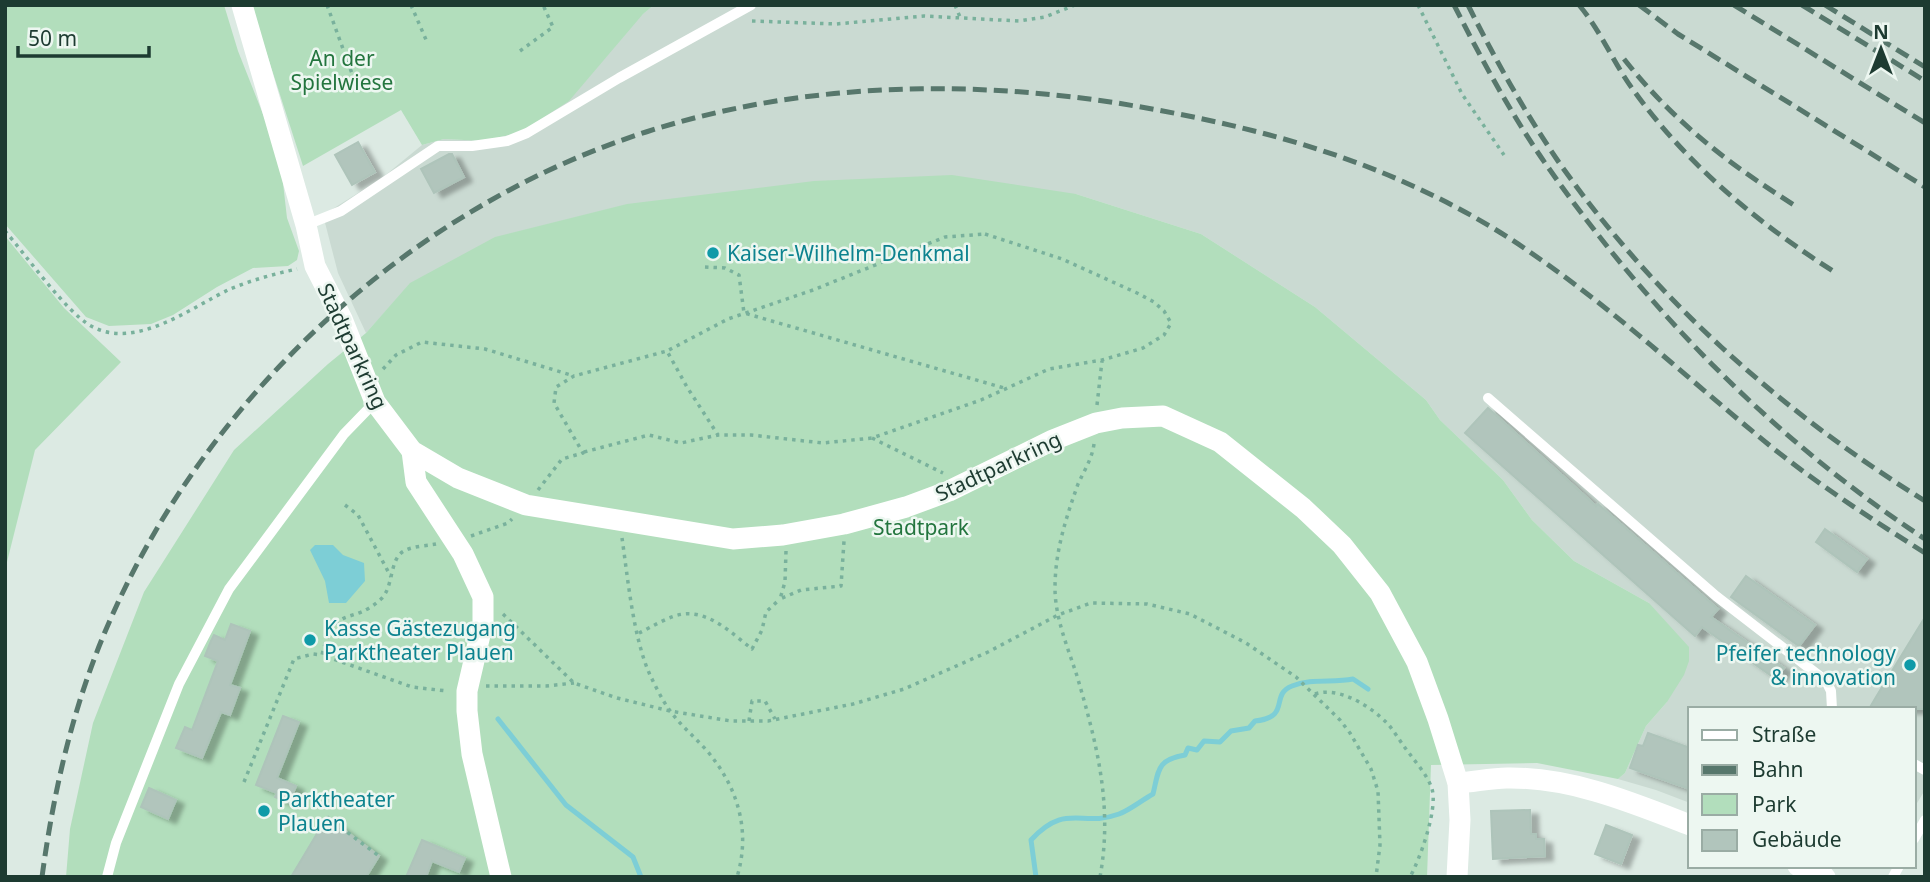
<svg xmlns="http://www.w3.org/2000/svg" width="1930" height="882" viewBox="0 0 1930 882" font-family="'Noto Sans',sans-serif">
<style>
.built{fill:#cadad2}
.green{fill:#b2debc}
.water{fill:#7dced6}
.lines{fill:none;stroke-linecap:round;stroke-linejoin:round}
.stream{stroke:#7dced6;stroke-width:5}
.building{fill:#b1c5bc;stroke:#aec4ba;stroke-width:2;filter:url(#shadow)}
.path{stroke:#79b19c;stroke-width:3.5;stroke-dasharray:3.5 5;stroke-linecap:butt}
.lane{stroke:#fff;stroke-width:10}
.street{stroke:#fff;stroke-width:21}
.rail{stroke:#57776c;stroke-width:5;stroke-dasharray:14 7;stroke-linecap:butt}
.culture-dot{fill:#0f9aa8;stroke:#edf7f1;stroke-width:2.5}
.labels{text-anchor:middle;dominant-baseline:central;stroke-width:5;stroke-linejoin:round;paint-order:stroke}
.park-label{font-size:21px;fill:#23753e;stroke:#edf7f1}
.culture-label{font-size:21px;fill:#0d838f;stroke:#edf7f1;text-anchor:start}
.street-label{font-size:21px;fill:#1d3b31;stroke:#edf7f1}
</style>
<defs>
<filter id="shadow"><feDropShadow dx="8" dy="4.5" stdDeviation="2" flood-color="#0004"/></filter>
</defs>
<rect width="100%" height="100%" fill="#dceae3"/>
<path class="built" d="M654 5H1925V790L1914 808V709H1690V803L1656 790 1618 779 1625 773 1646 726 1667 702 1649 603 1574 561 1532 520 1503 480 1440 420 1426 400 1315 307 1201 234 1076 194 411 283 366 333 338 273 323 215 382 178 422 145 444 139 484 141Z"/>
<g class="green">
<path d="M5 5H224L238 51 280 157 287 218 299 251 297 260 288 266 253 268 217 287 173 315 151 324 109 326 86 317 5 224Z"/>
<path d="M251 5H654L643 14 569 101 521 132 484 141 444 139 422 145 401 110 303 166Z"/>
<path d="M952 175 1076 194 1201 234 1315 307 1426 400 1440 420 1503 480 1532 520 1574 561 1649 603 1689 647V661L1684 675 1667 702 1646 726 1625 773 1618 779 1537 763 1431 765 1427 877H66L70 829 93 723 144 592 234 450 328 364 366 333 410 283 495 237 627 204 814 181Z"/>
<path d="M5 236 64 308 121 362 35 450 5 570Z"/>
</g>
<path class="water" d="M315 545H333L343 555 364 563 365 581 346 603H329L325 581 310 550Z"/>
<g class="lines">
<g class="stream">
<path d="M498 719 566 805 633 857 641 877"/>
<path d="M1036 877 1031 840C1066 802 1081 828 1119 814 1130 810 1142 800 1153 794 1159 769 1157 760 1185 755L1188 748 1197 750 1204 741 1220 742 1231 731 1249 728 1255 721C1292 717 1269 695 1292 686 1311 678 1333 683 1353 679L1368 689"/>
</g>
</g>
<g class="building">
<path d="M358 142 375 172 352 185 335 155Z"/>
<path d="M449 154H452L464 177 434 193 421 169Z"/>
<path d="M1488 408 1596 506 1598 504 1718 609 1711 617 1784 668 1776 679 1702 627 1695 636 1465 433Z"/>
<path d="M1825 529 1867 559 1857 572 1816 542Z"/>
<path d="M1746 576 1815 625 1799 646 1731 597Z"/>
<path d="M1925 617V709H1869L1876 697Z"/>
<path d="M231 624 250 631 230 685 240 688 230 715 221 712 202 758 176 748 185 727 192 730 218 661 205 656 211 641 214 635 225 640Z"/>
<path d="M283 716 299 722 277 778 296 786 289 803 275 797 277 793 256 785Z"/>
<path d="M1648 733 1690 748V789L1630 768 1638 745 1643 746Z"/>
<path d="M149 788 176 800 168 819 141 807Z"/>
<path d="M1530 810 1531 834H1536V839H1544L1545 856 1493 859 1491 811Z"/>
<path d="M327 817 379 856 366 877H291Z"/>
<path d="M1606 825 1632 835 1621 864 1595 854Z"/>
<path d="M422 840 465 858 459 872 432 861 426 877H406Z"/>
</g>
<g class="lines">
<g class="path">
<path d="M327 5 358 90"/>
<path d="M411 5 427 42"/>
<path d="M955 5 960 17"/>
<path d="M1418 5 1462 94 1504 155"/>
<path d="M752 21 836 24 924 16 1019 21 1045 17 1075 5"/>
<path d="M520 51 553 27 543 5"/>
<path d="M5 231C26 255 66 312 91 326 135 351 192 307 230 289 252 280 274 274 297 269"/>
<path d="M985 234 1062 259 1137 293 1154 302 1164 311 1171 323 1164 335 1143 348 1102 360 1049 369 981 400 872 438 823 443 751 435H718L687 387 667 351 728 319 813 290 945 237Z"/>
<path d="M705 267 725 268 739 275 744 313 1004 388"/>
<path d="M383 369 396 355 422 342 485 349 574 376"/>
<path d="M1097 405 1102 361"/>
<path d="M872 438 943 473"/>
<path d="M1094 444C1092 459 1084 471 1078 484 1066 518 1055 551 1055 588 1055 618 1068 648 1077 676 1097 744 1113 806 1100 877"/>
<path d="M584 452 649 435 681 443 718 435"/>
<path d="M538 490 562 459 583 453 554 403 556 387 574 376 667 351"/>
<path d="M345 505 358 515 391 577"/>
<path d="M471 536 508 523 512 519"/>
<path d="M622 538C628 579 633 637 650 675 656 687 663 702 671 712 682 727 696 738 708 752 738 788 751 831 737 877"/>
<path d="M436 544C426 546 413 546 404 551 389 559 394 587 381 599 351 627 335 602 322 655L412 687 447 691"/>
<path d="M786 551 785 582 780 599 801 590 841 586 844 541"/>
<path d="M503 614 574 683 617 698 670 711 731 721H768L853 704 904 689 988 652 1058 615 1091 603 1147 604 1190 614 1246 643 1296 677 1340 720 1350 733 1371 769 1378 791 1380 845 1376 877"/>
<path d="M639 633C652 627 670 615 684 614 710 611 734 635 752 649L762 630 766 612 780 599"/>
<path d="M486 686H546L574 683"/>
<path d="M1315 694C1339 686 1370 706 1387 723 1395 732 1401 743 1409 753 1417 764 1428 776 1432 789 1438 809 1420 859 1410 877"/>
<path d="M749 721 752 701H765L775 719"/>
<path d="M244 782 294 659 313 654 322 655"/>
<path d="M327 817 379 856"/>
</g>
<g class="lane">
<path d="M306 225 341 211 438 146H472L507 141 527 133 619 78 751 5"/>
<path d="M1488 398 1716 596 1826 681 1831 691 1832 709"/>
<path d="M1914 764 1925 770"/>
<path d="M1914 839 1925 820"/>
<path d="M107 877 116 843 179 684 229 589 344 434 375 402"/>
<path d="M1893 877 1899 866"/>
</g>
<g class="street">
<path d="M242 5 306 225 315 266 342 319 375 402 412 451 458 478 526 505 733 539 783 535 844 524 906 507 949 491 1053 440 1096 423 1122 418 1163 416 1220 442 1303 508 1342 545 1380 593 1417 662 1438 719 1458 783 1460 820 1457 877"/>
<path d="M412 451 416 482 463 554 483 597V622L467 691V711L472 754 501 877"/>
<path d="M1458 783C1474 782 1491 778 1507 778 1571 777 1631 802 1690 825"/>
<path d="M1798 866 1825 877"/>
</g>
<g class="rail">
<path d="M1454 5C1483 62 1513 118 1550 170 1651 314 1777 442 1925 539"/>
<path d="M1468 5C1495 59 1524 111 1558 161 1655 300 1782 412 1925 501"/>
<path d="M1579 5C1601 31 1614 64 1634 91 1688 166 1759 224 1836 273"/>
<path d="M1639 5 1678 34 1925 187"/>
<path d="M1734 5 1925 123"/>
<path d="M1802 5 1925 81"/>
<path d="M1825 5 1925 67"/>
<path d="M1624 59C1674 122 1726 162 1794 205"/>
<path d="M42 877C54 788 74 701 111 618 210 393 412 207 646 132 798 83 961 79 1117 103 1209 118 1302 139 1388 175 1440 197 1491 224 1537 257 1621 315 1695 385 1774 449 1822 487 1873 520 1925 553"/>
</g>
</g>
<g class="culture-dot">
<circle cx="713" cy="253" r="7"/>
<circle cx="310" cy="640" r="7"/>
<circle cx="1910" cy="665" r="7"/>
<circle cx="264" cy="811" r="7"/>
</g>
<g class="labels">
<g class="park-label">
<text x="342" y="58">An der<tspan x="342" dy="24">Spielwiese</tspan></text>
<text x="921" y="527">Stadtpark</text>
</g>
<g class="culture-label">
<text x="727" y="253">Kaiser-Wilhelm-Denkmal</text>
<text x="324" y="628">Kasse Gästezugang<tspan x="324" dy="24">Parktheater Plauen</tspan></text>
<text x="1896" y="653" text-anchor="end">Pfeifer technology<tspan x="1896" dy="24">&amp; innovation</tspan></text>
<text x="278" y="799">Parktheater<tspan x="278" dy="24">Plauen</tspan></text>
</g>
<g class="street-label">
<text transform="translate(353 346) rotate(65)">Stadtparkring</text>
<text transform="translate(998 466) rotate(-25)">Stadtparkring</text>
</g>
</g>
<rect width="1930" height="882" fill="none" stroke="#1d3b31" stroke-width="14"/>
<rect x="1688" y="707" width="228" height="161" fill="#edf7f1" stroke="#9aaca4" stroke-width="2"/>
<rect x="1702" y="730" width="35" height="10" fill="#ffffff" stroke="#9aaca4" stroke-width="2"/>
<text x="1752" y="742" font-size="21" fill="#1d3b31">Straße</text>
<rect x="1702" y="765" width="35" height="10" fill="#57776c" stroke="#9aaca4" stroke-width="2"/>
<text x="1752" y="777" font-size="21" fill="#1d3b31">Bahn</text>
<rect x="1702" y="794" width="35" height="21" fill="#b2debc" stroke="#9aaca4" stroke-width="2"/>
<text x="1752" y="812" font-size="21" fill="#1d3b31">Park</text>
<rect x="1702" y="830" width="35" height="21" fill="#b1c5bc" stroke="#9aaca4" stroke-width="2"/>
<text x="1752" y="847" font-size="21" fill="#1d3b31">Gebäude</text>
<g transform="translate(1881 49)" stroke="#edf7f1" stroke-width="5" paint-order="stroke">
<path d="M0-5L12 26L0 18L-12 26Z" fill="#1d3b31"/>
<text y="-10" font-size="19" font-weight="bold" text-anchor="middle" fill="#1d3b31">N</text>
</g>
<path d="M18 46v10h131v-10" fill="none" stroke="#1d3b31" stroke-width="3.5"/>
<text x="28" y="46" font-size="21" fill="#1d3b31" stroke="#edf7f1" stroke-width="5" paint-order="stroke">50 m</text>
</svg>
